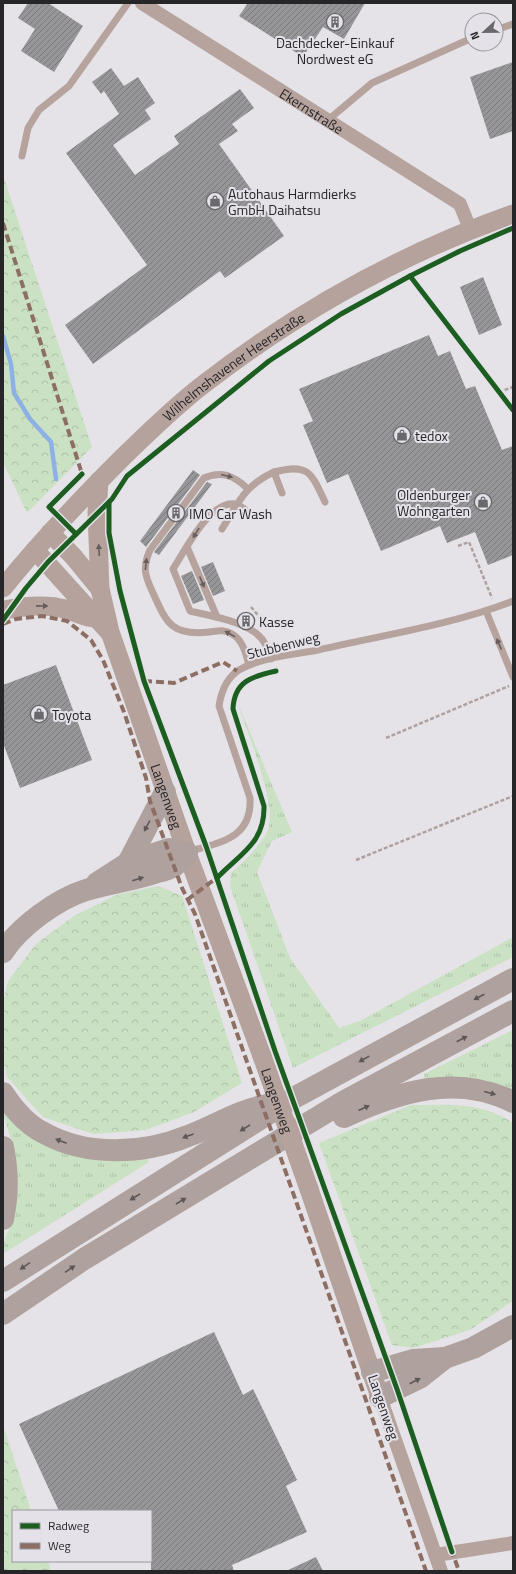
<svg xmlns="http://www.w3.org/2000/svg" width="516" height="1574" viewBox="0 0 516 1574" font-family="'Titillium Web',sans-serif">
<style>
.grass{fill:url(#grass-tufts)}
.forest{fill:url(#forest-crowns)}
.lines{fill:none;stroke-linecap:round;stroke-linejoin:round}
.stream{stroke:#8eb1e5;stroke-width:4.5}
.building{fill:url(#building-hatch)}
.path{stroke:#aea2a0;stroke-width:2.5;stroke-dasharray:4 2;stroke-linecap:butt}
.lane{stroke:#b6a39e;stroke-width:7}
.street{stroke:#b6a39e;stroke-width:14}
.secondary{stroke:#b5a29c;stroke-width:19}
.highway{stroke:#afa19d;stroke-width:22}
.secondary-bridge{stroke:#b5a29c;stroke-width:19}
.quiet{stroke:#8d6e63;stroke-width:4;stroke-dasharray:8 4;stroke-linecap:butt}
.cycleway-casing{stroke:#e4e1e9;stroke-width:8}
.cycleway{stroke:#1b5e20;stroke-width:5}
.oneway{fill:#675e5d}
.oneway2{fill:#665d5c}
.oneway3{fill:#5d5757}
.labels{text-anchor:middle;dominant-baseline:central;stroke-width:4;stroke-linejoin:round;paint-order:stroke}
.poi-label{font-size:14px;fill:#262528;stroke:#e4e1e9;text-anchor:start}
.street-label{font-size:14px;fill:#262528;stroke:#e4e1e9}
</style>
<defs>
<pattern id="grass-tufts" width="24" height="20" patternUnits="userSpaceOnUse"><rect width="24" height="20" fill="#cae1c3"/><path d="M3 7l-1-3M5 7V3M7 7l1-3M15 17l-1-3M17 17v-4M19 17l1-3" fill="none" stroke="#adc1a8"/></pattern>
<pattern id="forest-crowns" width="20" height="18" patternUnits="userSpaceOnUse"><rect width="20" height="18" fill="#cae1c3"/><path d="M2 6a3 3 0 1 1 6 0M12 15a3 3 0 1 1 6 0" fill="none" stroke="#adc1a8"/></pattern>
<pattern id="building-hatch" width="6" height="6" patternUnits="userSpaceOnUse"><rect width="6" height="6" fill="#969598"/><path d="M-1 1l2-2M0 6l6-6M5 7l2-2" fill="none" stroke="#7a797c"/></pattern>
</defs>
<rect width="100%" height="100%" fill="#e5e3e7"/>
<g class="grass">
<path d="M238 704 292 832 272 841 257 872 290 958 339 1028 360 1021 513 937V957L293 1068 230 886 231 873C241 864 267 840 269 826 274 794 248 736 238 704Z"/>
<path d="M513 1030V1096L425 1081 424 1074Z"/>
<path d="M3 1114H5C13 1120 20 1129 28 1135 67 1160 103 1160 147 1158L149 1162 3 1254V1244L15 1215 17 1181 11 1139Z"/>
</g>
<g class="forest">
<path d="M3 175 92 447 27 513 3 462Z"/>
<path d="M158 886 182 896 242 1083 194 1112 146 1130 93 1134 43 1117 7 1077 3 1059V1002L8 981 36 944 74 916 116 895Z"/>
<path d="M411 1105C448 1105 480 1101 513 1123V1301L470 1330 413 1348 392 1345 319 1143Z"/>
<path d="M3 1425 31 1511H13V1561H48L51 1571H3Z"/>
</g>
<g class="lines">
<path class="stream" d="M3 336 11 364 14 393 30 419 51 442 56 479"/>
</g>
<g class="building">
<path d="M28 3H48L83 26 54 72 21 51 35 29 18 18Z"/>
<path d="M248 3H365L344 39 323 27 303 57 239 16Z"/>
<path d="M513 62V131L490 139 470 77Z"/>
<path d="M111 68 124 86 138 77 155 103 145 110 151 119 113 145 135 175 179 144 174 136 240 89 254 108 232 124 238 131 219 144 284 236 225 278 220 271 93 364 65 325 147 265 66 153 119 114 104 91 101 94 92 82Z"/>
<path d="M483 277 502 325 479 335 460 287Z"/>
<path d="M429 335 438 356 450 351 466 389 475 386 502 450 513 446V555L488 565 475 532 447 543 440 526 381 551 348 474 327 483 303 425 313 421 299 389Z"/>
<path d="M193 470 200 475 146 547 140 541Z"/>
<path d="M207 482 212 484 159 555 154 552Z"/>
<path d="M213 562 225 591 213 596 201 567Z"/>
<path d="M192 571 204 600 193 604 181 576Z"/>
<path d="M56 665 92 760 20 788 3 743V685Z"/>
<path d="M214 1332 243 1395 253 1389 297 1480 286 1486 307 1532 232 1565 234 1571H151V1511H59L19 1424Z"/>
<path d="M316 1557 323 1571H286Z"/>
</g>
<g class="lines">
<g class="path">
<path d="M499 392 513 387"/>
<path d="M458 546 469 542 492 598"/>
<path d="M251 607 263 621 262 625"/>
<path d="M386 738 509 686"/>
<path d="M356 860 513 796"/>
</g>
<g class="lane">
<path d="M496 30 513 24"/>
<path d="M328 120 372 83 472 38"/>
<path d="M22 156 28 128 39 110 69 86 128 3"/>
<path d="M274 472C308 463 311 472 325 502"/>
<path d="M247 488C234 476 222 470 204 478L150 550C142 568 145 576 153 593 167 624 172 636 209 632 218 631 224 629 232 634 243 640 246 654 249 665"/>
<path d="M249 513C245 510 240 505 236 504 210 499 185 551 173 569L190 611C211 616 252 622 264 642 267 647 269 654 271 659"/>
<path d="M222 529C238 503 245 485 274 472L282 493"/>
<path d="M187 547 217 617"/>
<path d="M486 611 513 677"/>
<path d="M188 852C220 842 252 839 250 798L219 706C221 693 226 678 239 670 261 657 293 655 318 650 383 635 451 625 513 601"/>
</g>
<g class="street">
<path id="s1" d="M142 3 460 204 470 229"/>
<path d="M380 1397 441 1571"/>
<path d="M436 1555 513 1543"/>
</g>
<g class="secondary">
<path id="s2" d="M99 481 97 512 100 589 110 632 187 853 262 1056"/>
<path d="M50 533 73 556 100 589"/>
<path d="M35 550 109 632"/>
<path id="s3" d="M3 588C40 542 81 499 123 457 149 432 175 406 204 384 297 312 403 253 513 214"/>
<path d="M3 610C23 607 44 603 65 609 76 612 85 618 97 618"/>
<path d="M309 1189 380 1397"/>
</g>
<g class="highway">
<path d="M128 863 165 792"/>
<path d="M97 883 128 863 169 849 187 853"/>
<path d="M3 952C19 927 57 899 86 890 109 883 134 880 157 872 162 871 170 869 174 866 179 863 183 857 187 853"/>
<path d="M3 1093C13 1108 27 1125 44 1133 87 1157 144 1154 188 1136 215 1126 239 1110 267 1105"/>
<path d="M344 1117C397 1092 457 1073 513 1102"/>
<path d="M3 1147C8 1171 8 1195 3 1219"/>
<path d="M3 1281 290 1100 513 979"/>
<path d="M3 1314 84 1259 343 1102 513 1011"/>
<path d="M372 1372 413 1360 445 1358 473 1348 513 1326"/>
<path d="M380 1397 421 1377 445 1358"/>
</g>
<path class="secondary-bridge" id="s4" d="M262 1056 309 1189"/>
<g class="quiet">
<path d="M3 223 82 474 80 476"/>
<path d="M3 624 16 619 42 616 67 621 91 640 103 660 124 712 146 778 150 801 182 888 195 914 426 1571"/>
<path d="M144 681 174 683 223 662 237 671"/>
<path d="M187 900 219 876"/>
<path d="M451 1549 459 1571"/>
</g>
<defs>
<g id="cycleway">
<path d="M410 276 513 410"/>
<path d="M109 502V533L120 591 144 681 206 846 275 1051 397 1389 452 1552"/>
<path d="M76 534 49 507 82 474"/>
<path d="M3 620 26 588 48 562 112 499 127 476 269 361 341 314 410 276 460 251 513 228"/>
<path d="M217 878C240 854 265 843 264 806L233 709C234 681 253 676 276 671"/>
</g>
</defs>
<use href="#cycleway" class="cycleway-casing"/>
<use href="#cycleway" class="cycleway"/>
</g>
<defs><path id="oneway-solid" d="M-6-.8H1V-3.2L6.5 0L1 3.2V.8H-6Z"/></defs>
<g class="oneway">
<use href="#oneway-solid" transform="translate(227 476) rotate(14)"/>
<use href="#oneway-solid" transform="translate(196 533) rotate(121)"/>
<use href="#oneway-solid" transform="translate(146 564) rotate(-84)"/>
<use href="#oneway-solid" transform="translate(202 582) rotate(67)"/>
<use href="#oneway-solid" transform="translate(230 634) rotate(-151)"/>
<use href="#oneway-solid" transform="translate(499 644) rotate(-113)"/>
</g>
<g class="oneway2">
<use href="#oneway-solid" transform="translate(99 550) rotate(-93)"/>
<use href="#oneway-solid" transform="translate(42 606) rotate(1)"/>
</g>
<g class="oneway3">
<use href="#oneway-solid" transform="translate(147 826) rotate(118)"/>
<use href="#oneway-solid" transform="translate(138 879) rotate(-17)"/>
<use href="#oneway-solid" transform="translate(479 997) rotate(152)"/>
<use href="#oneway-solid" transform="translate(462 1039) rotate(-28)"/>
<use href="#oneway-solid" transform="translate(364 1059) rotate(151)"/>
<use href="#oneway-solid" transform="translate(490 1093) rotate(15)"/>
<use href="#oneway-solid" transform="translate(364 1108) rotate(-24)"/>
<use href="#oneway-solid" transform="translate(245 1128) rotate(148)"/>
<use href="#oneway-solid" transform="translate(188 1136) rotate(160)"/>
<use href="#oneway-solid" transform="translate(61 1141) rotate(-159)"/>
<use href="#oneway-solid" transform="translate(135 1197) rotate(148)"/>
<use href="#oneway-solid" transform="translate(181 1201) rotate(-31)"/>
<use href="#oneway-solid" transform="translate(25 1266) rotate(146)"/>
<use href="#oneway-solid" transform="translate(70 1269) rotate(-34)"/>
<use href="#oneway-solid" transform="translate(415 1381) rotate(-27)"/>
</g>
<defs>
<symbol id="building-ring" viewBox="-11 -11 22 22"><circle r="9.5" fill="#e4e1e9" stroke="#69686b" stroke-width="1.5"/><path d="M-4-6H4V6H1V3H-1V6H-4ZM-2.5-4.3h1.7v1.8h-1.7ZM.8-4.3h1.7v1.8H.8ZM-2.5-1h1.7V.8h-1.7ZM.8-1h1.7V.8H.8Z" fill="#69686b"/></symbol>
<symbol id="shop-ring" viewBox="-11 -11 22 22"><circle r="9.5" fill="#e4e1e9" stroke="#69686b" stroke-width="1.5"/><path d="M-5-2.5h2.3a2.7 3.5 0 0 1 5.4 0H5L5.5 6h-11ZM-1.5-2.5h3a1.5 2.3 0 0 0-3 0Z" fill="#69686b"/></symbol>
</defs>
<g fill-rule="evenodd">
<use href="#building-ring" x="325" y="12" width="20" height="20"/>
<use href="#shop-ring" x="205" y="191" width="20" height="20"/>
<use href="#shop-ring" x="392" y="425" width="20" height="20"/>
<use href="#shop-ring" x="473" y="492" width="20" height="20"/>
<use href="#building-ring" x="166" y="503" width="20" height="20"/>
<use href="#building-ring" x="236" y="611" width="20" height="20"/>
<use href="#shop-ring" x="29" y="704" width="20" height="20"/>
</g>
<g class="labels">
<g class="poi-label">
<text x="335" y="42" text-anchor="middle">Dachdecker-Einkauf<tspan x="335" dy="16">Nordwest eG</tspan></text>
<text x="228" y="193">Autohaus Harmdierks<tspan x="228" dy="16">GmbH Daihatsu</tspan></text>
<text x="415" y="435">tedox</text>
<text x="470" y="494" text-anchor="end">Oldenburger<tspan x="470" dy="16">Wohngarten</tspan></text>
<text x="189" y="513">IMO Car Wash</text>
<text x="259" y="621">Kasse</text>
<text x="52" y="714">Toyota</text>
</g>
<g class="street-label">
<text stroke="none"><textPath href="#s1" startOffset="201">Ekernstraße</textPath></text>
<text stroke="none"><textPath href="#s3" startOffset="321">Wilhelmshavener Heerstraße</textPath></text>
<text transform="translate(283 645) rotate(-14)">Stubbenweg</text>
<text stroke="none"><textPath href="#s2" startOffset="326">Langenweg</textPath></text>
<text stroke="none"><textPath href="#s4" startOffset="47">Langenweg</textPath></text>
<text transform="translate(384 1407) rotate(71)">Langenweg</text>
</g>
</g>
<rect width="516" height="1574" fill="none" stroke="#262528" stroke-width="8"/>
<rect x="12" y="1510" width="140" height="52" fill="#e4e1e9" stroke="#98969c"/>
<rect x="20" y="1523" width="20" height="6" fill="#1b5e20" stroke="#98969c"/>
<text x="48" y="1530" font-size="12" fill="#262528">Radweg</text>
<rect x="20" y="1543" width="20" height="6" fill="#8d6e63" stroke="#98969c"/>
<text x="48" y="1550" font-size="12" fill="#262528">Weg</text>
<g transform="translate(484 32) rotate(248)"><circle r="19" fill="#e4e1e9" stroke="#98969c"/>
<path d="M0-3L7 15L0 10L-7 15Z" fill="#69686b"/>
<text y="-6" font-size="11" font-weight="bold" text-anchor="middle" fill="#262528">N</text>
</g>
</svg>
